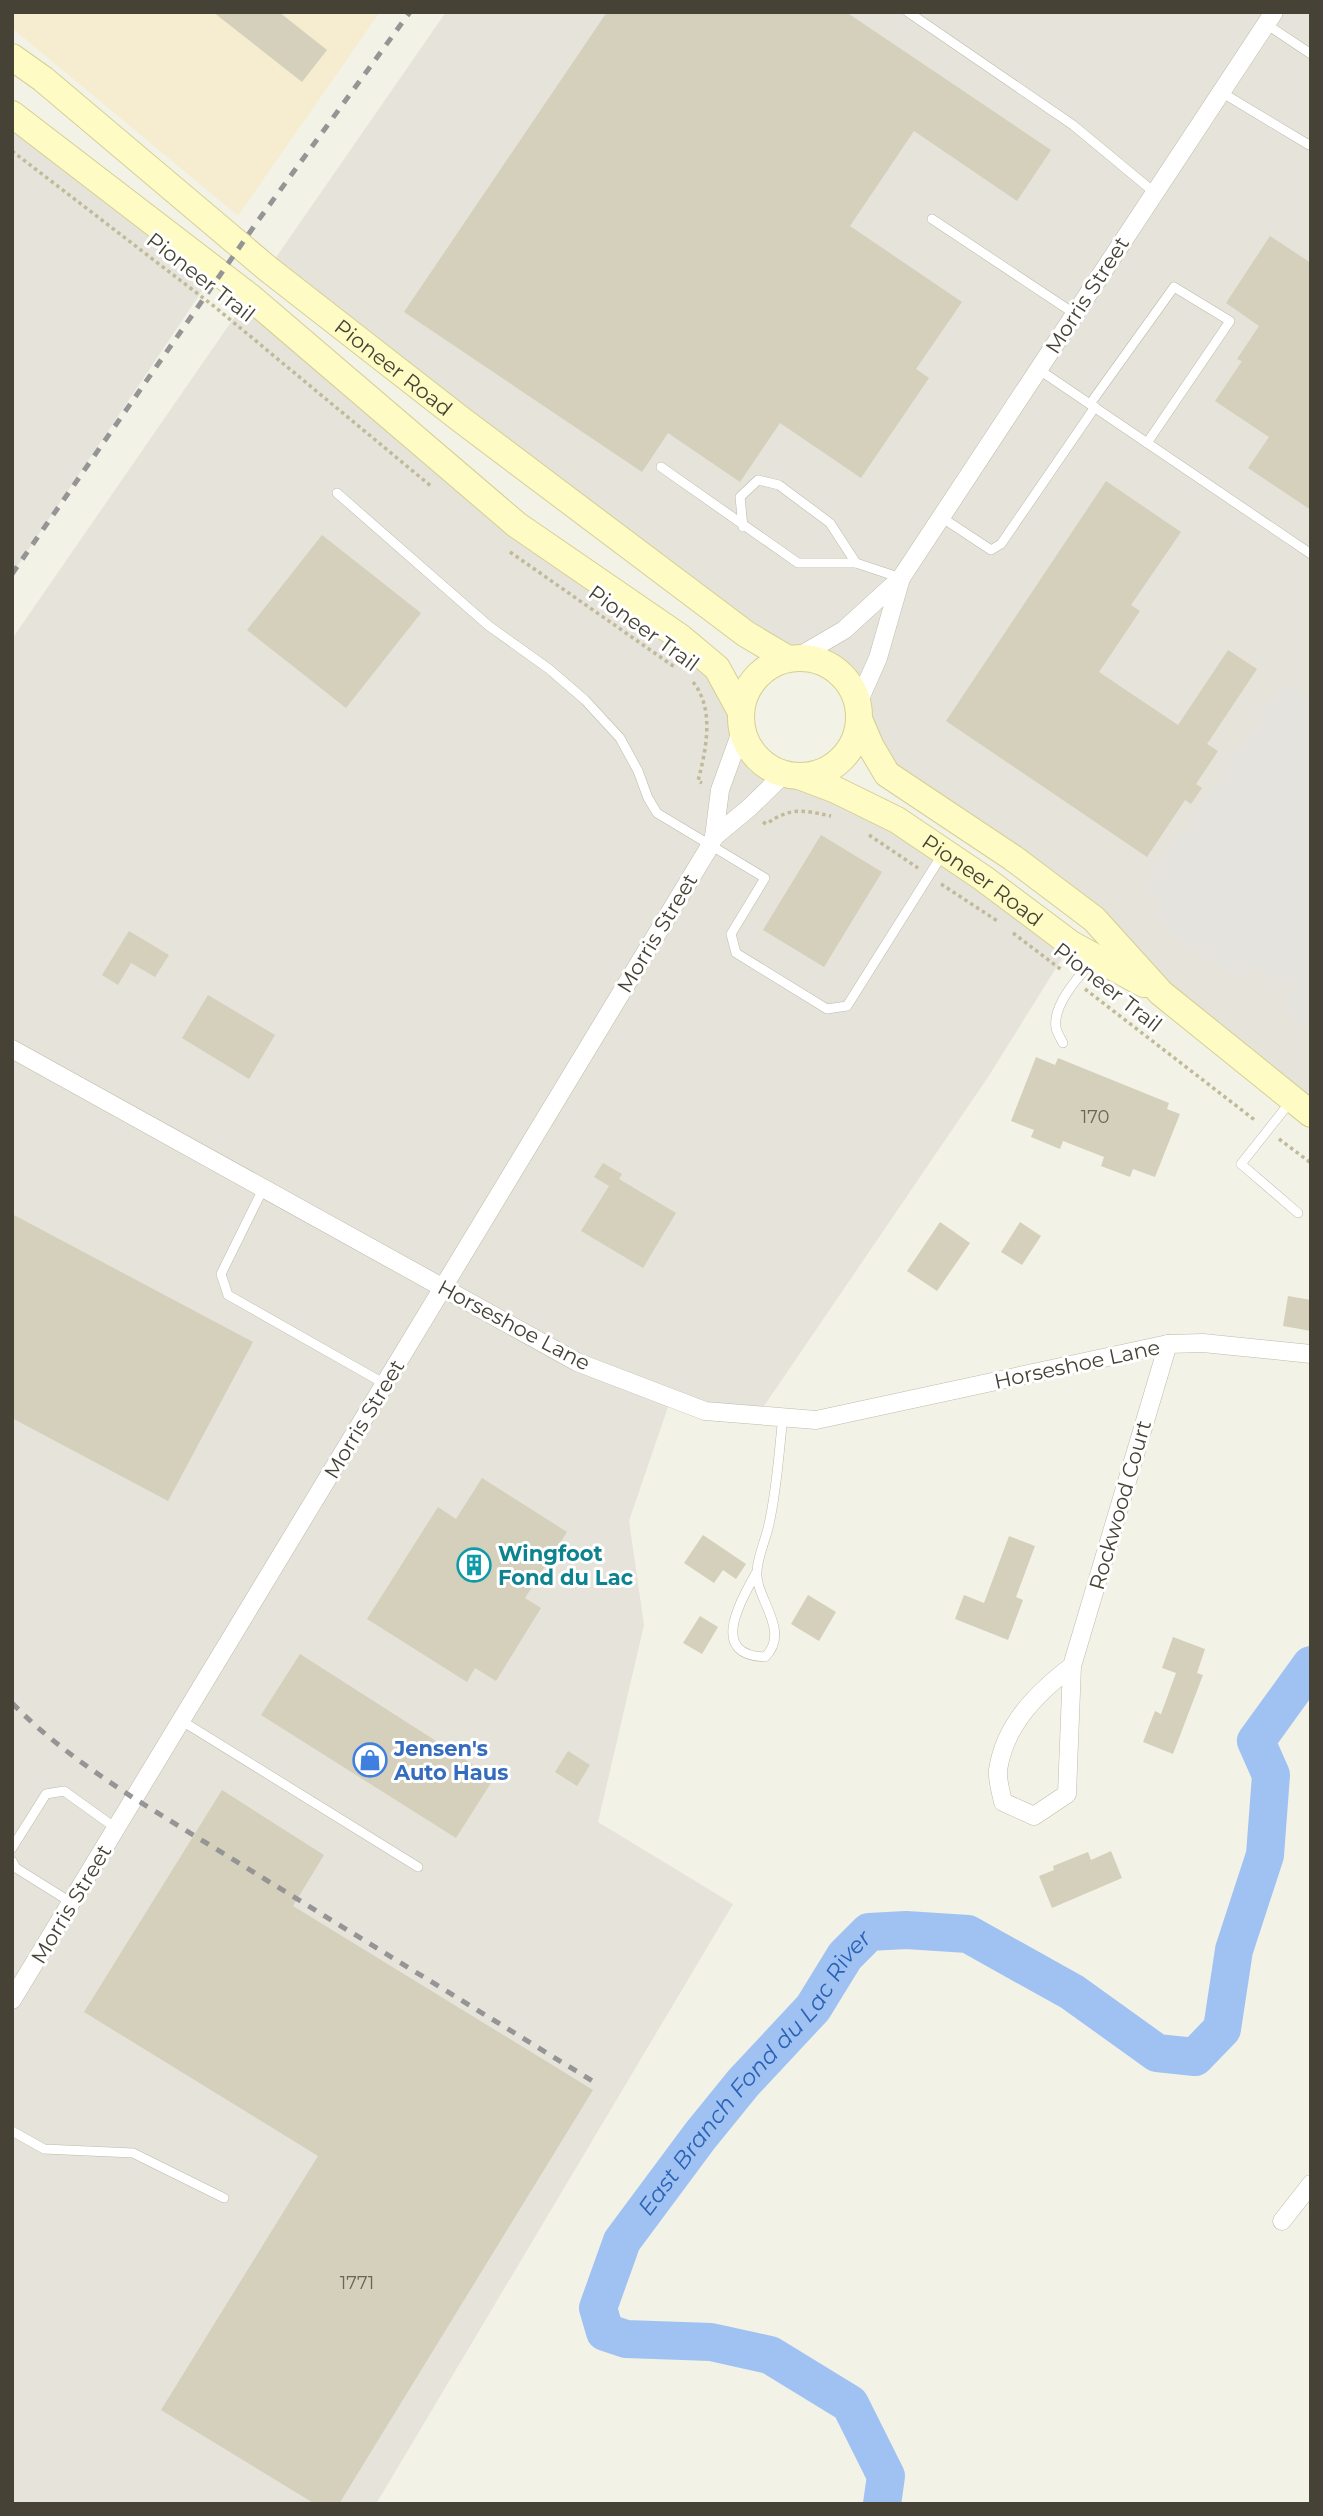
<svg xmlns="http://www.w3.org/2000/svg" width="1323" height="2516" viewBox="0 0 1323 2516" font-family="Montserrat,sans-serif">
<style>
.commercial{fill:#f6edd0}
.industrial{fill:#e5e3da}
.parking{fill:#e4e3de}
.lines{fill:none;stroke-linecap:round;stroke-linejoin:round}
.river{stroke:#a0c2f2;stroke-width:38}
.building{fill:#d5d0bb}
.service-casing{stroke:#bfbba8;stroke-width:10}
.minor-casing{stroke:#bfbba8;stroke-width:19}
.secondary-casing{stroke:#d5cf94;stroke-width:28}
.path{stroke:#c1ba99;stroke-width:3.5;stroke-dasharray:3.5 3.5;stroke-linecap:butt}
.service{stroke:#fff;stroke-width:9}
.minor{stroke:#fff;stroke-width:18}
.secondary{stroke:#fffbc4;stroke-width:26}
.rail{stroke:#959595;stroke-width:5;stroke-dasharray:9 9;stroke-linecap:butt}
.labels{text-anchor:middle;dominant-baseline:central;stroke-width:6;stroke-linejoin:round;paint-order:stroke}
.number-label{font-size:18px;fill:#6a6656}
.street-label{font-size:21px;fill:#464235;stroke:#fff}
.culture-label{font-size:21px;font-weight:bold;fill:#0d838f;stroke:#fff;text-anchor:start}
.shop-label{font-size:21px;font-weight:bold;fill:#366cbe;stroke:#fff;text-anchor:start}
.water-label{font-size:23px;font-style:italic;fill:#2a62b6;stroke:#fff}
</style>
<rect width="100%" height="100%" fill="#f3f2e6"/>
<path class="commercial" d="M12 12H380L238 216 12 28Z"/>
<g class="industrial">
<path d="M446 12H1311V1114L1094 919 887 774 853 691 845 678 830 665 816 660 801 658 268 269Z"/>
<path d="M12 114 216 270 12 574Z"/>
<path d="M249 296 717 668 745 739 752 752 769 767 836 790 1071 944 988 1077 758 1415 671 1398 629 1521 644 1625 598 1822 733 1904 376 2504H12V639Z"/>
</g>
<path class="parking" d="M1283 685 1311 704V1029L1283 1008 1293 991 1250 963 1239 979 1151 919 1162 899 1145 885Z"/>
<g class="lines">
<path class="river" id="s1" d="M882 2504 886 2476 850 2404 770 2355 711 2342 626 2339 605 2332 598 2308 622 2241 700 2136 743 2083 813 2008 845 1956 869 1932 906 1930 968 1934 1072 1992 1157 2053 1195 2057 1222 2029 1234 1950 1265 1855 1271 1775 1256 1741 1311 1665"/>
</g>
<g class="building">
<path d="M213 12H279L327 50 302 82Z"/>
<path d="M607 12H846L1051 150 1017 201 914 131 850 226 962 302 916 369 929 378 861 478 780 423 740 482 668 433 642 472 404 312Z"/>
<path d="M1270 236 1311 263V510L1248 468 1269 437 1215 401 1242 361 1237 359 1259 326 1226 303Z"/>
<path d="M1106 481 1181 532 1131 605 1140 611 1099 672 1178 725 1228 650 1257 669 1207 744 1218 751 1196 784 1202 788 1191 804 1185 800 1147 857 946 721Z"/>
<path d="M322 535 421 613 346 708 247 630Z"/>
<path d="M821 835 882 872 824 967 763 930Z"/>
<path d="M129 931 169 955 155 977 131 963 118 985 102 975Z"/>
<path d="M208 995 275 1035 249 1079 182 1038Z"/>
<path d="M1036 1057 1055 1065 1058 1058 1169 1103 1167 1109 1180 1114 1155 1177 1133 1169 1130 1177 1101 1166 1104 1157 1063 1141 1060 1149 1031 1137 1034 1130 1011 1121Z"/>
<path d="M603 1163 622 1174 619 1179 676 1213 643 1268 581 1231 609 1186 594 1177Z"/>
<path d="M12 1214 253 1342 168 1501 12 1418Z"/>
<path d="M940 1222 970 1243 937 1291 907 1271Z"/>
<path d="M1020 1222 1041 1236 1022 1265 1001 1252Z"/>
<path d="M1288 1296 1311 1300V1331L1283 1326Z"/>
<path d="M482 1478 567 1532 525 1598 541 1608 496 1681 475 1668 467 1682 367 1619 438 1507 456 1519Z"/>
<path d="M703 1535 746 1564 736 1579 723 1570 714 1583 684 1563Z"/>
<path d="M1009 1536 1035 1546 1016 1597 1023 1600 1008 1640 955 1619 964 1595 984 1603Z"/>
<path d="M808 1595 836 1612 819 1641 791 1624Z"/>
<path d="M700 1616 718 1627 702 1654 683 1643Z"/>
<path d="M1173 1637 1205 1649 1197 1673 1203 1675 1173 1754 1143 1742 1155 1711 1161 1714 1176 1673 1162 1668Z"/>
<path d="M300 1654 494 1778 456 1838 261 1715Z"/>
<path d="M568 1751 590 1765 577 1786 555 1772Z"/>
<path d="M222 1790 324 1855 293 1906 593 2090 339 2504H315L161 2410 318 2156 84 2012Z"/>
<path d="M1111 1851 1122 1878 1052 1908 1039 1876 1054 1870 1053 1866 1088 1852 1091 1860Z"/>
</g>
<g class="lines">
<defs>
<g id="service">
<path d="M908 12 1073 125 1155 193"/>
<path d="M1266 24 1311 54"/>
<path d="M1221 92 1309 145 1311 143"/>
<path d="M932 219 1075 314"/>
<path d="M1038 369 1311 554"/>
<path d="M1090 404 1174 287 1230 321 1147 443"/>
<path d="M661 467 798 563H856"/>
<path d="M337 493 489 626 549 669 585 700 620 738 638 771 648 798 657 813 765 878 731 934 736 953 827 1009 847 1006 942 855"/>
<path d="M941 517 991 550 1001 544 1095 407"/>
<path d="M743 527 740 497 758 480 779 485 830 523 856 563 901 578"/>
<path d="M1063 1043C1061 1039 1057 1033 1056 1028 1052 1005 1080 975 1093 960"/>
<path d="M1291 1101 1241 1164 1298 1213"/>
<path d="M263 1189 221 1274 228 1295 385 1384"/>
<path d="M756 1573C741 1601 708 1655 765 1657 792 1631 754 1597 757 1571 758 1555 766 1539 769 1524 777 1489 779 1451 783 1416"/>
<path d="M182 1721 418 1867"/>
<path d="M12 1848 46 1794 64 1791 117 1829"/>
<path d="M12 1861 16 1868 72 1903"/>
<path d="M12 2131 44 2149 133 2153 224 2198"/>
</g>
<g id="minor">
<path d="M798 657 844 630 901 578 1274 12"/>
<path d="M858 703 878 658 901 578"/>
<path d="M714 837 749 808 784 774"/>
<path d="M12 1049 577 1362 705 1411 816 1420 1168 1344 1203 1343 1311 1354"/>
<path d="M1072 1666 1067 1794 1034 1816 1003 1802C1001 1792 997 1780 998 1770 1005 1724 1037 1693 1072 1666L1168 1344"/>
<path d="M12 2000 710 846 714 837 720 790 742 729"/>
<path d="M1282 2221 1311 2184"/>
</g>
<g id="secondary">
<path id="s2" d="M12 57 43 79 268 269 459 418 746 634 788 659"/>
<path d="M12 114 249 296 517 525 680 637 717 668 741 712"/>
<circle cx="800" cy="717" r="59"/>
<path d="M859 719 871 747 887 774 1013 858 1094 919 1161 993 1311 1114"/>
<path id="s3" d="M799 776 836 790 897 820 983 878 1071 944 1144 984"/>
</g>
</defs>
<use href="#service" class="service-casing"/>
<use href="#minor" class="minor-casing"/>
<use href="#secondary" class="secondary-casing"/>
<g class="path">
<path d="M12 151 215 307 432 487"/>
<path d="M510 552 676 668"/>
<path d="M693 682C715 709 706 750 698 781L702 783"/>
<path d="M763 822 766 824C791 807 802 810 831 816"/>
<path d="M869 835 918 868"/>
<path d="M941 884 999 922"/>
<path d="M1013 933 1063 971"/>
<path d="M1085 989 1256 1121"/>
<path d="M1279 1139 1311 1163"/>
</g>
<use href="#service" class="service"/>
<use href="#minor" class="minor"/>
<use href="#secondary" class="secondary"/>
<g class="rail">
<path d="M12 574 257 222 410 12"/>
<path d="M12 1703C49 1741 91 1770 135 1799L594 2082"/>
</g>
</g>
<defs>
<symbol id="building-ring" viewBox="-11 -11 22 22"><circle r="9.5" fill="#fff" stroke="#0f9aa8" stroke-width="1.5"/><path d="M-4-6H4V6H1V3H-1V6H-4ZM-2.5-4.3h1.7v1.8h-1.7ZM.8-4.3h1.7v1.8H.8ZM-2.5-1h1.7V.8h-1.7ZM.8-1h1.7V.8H.8Z" fill="#0f9aa8"/></symbol>
<symbol id="shop-ring" viewBox="-11 -11 22 22"><circle r="9.5" fill="#fff" stroke="#3f7fe0" stroke-width="1.5"/><path d="M-5-2.5h2.3a2.7 3.5 0 0 1 5.4 0H5L5.5 6h-11ZM-1.5-2.5h3a1.5 2.3 0 0 0-3 0Z" fill="#3f7fe0"/></symbol>
</defs>
<g fill-rule="evenodd">
<use href="#building-ring" x="455" y="1546" width="38" height="38"/>
<use href="#shop-ring" x="351" y="1741" width="38" height="38"/>
</g>
<g class="labels">
<g class="number-label">
<text x="1095" y="1117">170</text>
<text x="357" y="2283">1771</text>
</g>
<g class="street-label">
<text transform="translate(201 277) rotate(38)">Pioneer Trail</text>
<text transform="translate(1087 295) rotate(-57)">Morris Street</text>
<text stroke="none"><textPath href="#s2" startOffset="492">Pioneer Road</textPath></text>
<text transform="translate(644 628) rotate(36)">Pioneer Trail</text>
<text stroke="none"><textPath href="#s3" startOffset="212">Pioneer Road</textPath></text>
<text transform="translate(657 933) rotate(-59)">Morris Street</text>
<text transform="translate(1108 987) rotate(38)">Pioneer Trail</text>
<text transform="translate(514 1325) rotate(28)">Horseshoe Lane</text>
<text transform="translate(1077 1364) rotate(-12)">Horseshoe Lane</text>
<text transform="translate(364 1419) rotate(-59)">Morris Street</text>
<text transform="translate(1120 1505) rotate(-74)">Rockwood Court</text>
<text transform="translate(71 1904) rotate(-59)">Morris Street</text>
</g>
<g class="culture-label">
<text x="498" y="1553">Wingfoot<tspan x="498" dy="24">Fond du Lac</tspan></text>
</g>
<g class="shop-label">
<text x="394" y="1748">Jensen's<tspan x="394" dy="24">Auto Haus</tspan></text>
</g>
<g class="water-label">
<text stroke="none"><textPath href="#s1" startOffset="681">East Branch Fond du Lac River</textPath></text>
</g>
</g>
<rect width="1323" height="2516" fill="none" stroke="#464235" stroke-width="28"/>
</svg>
